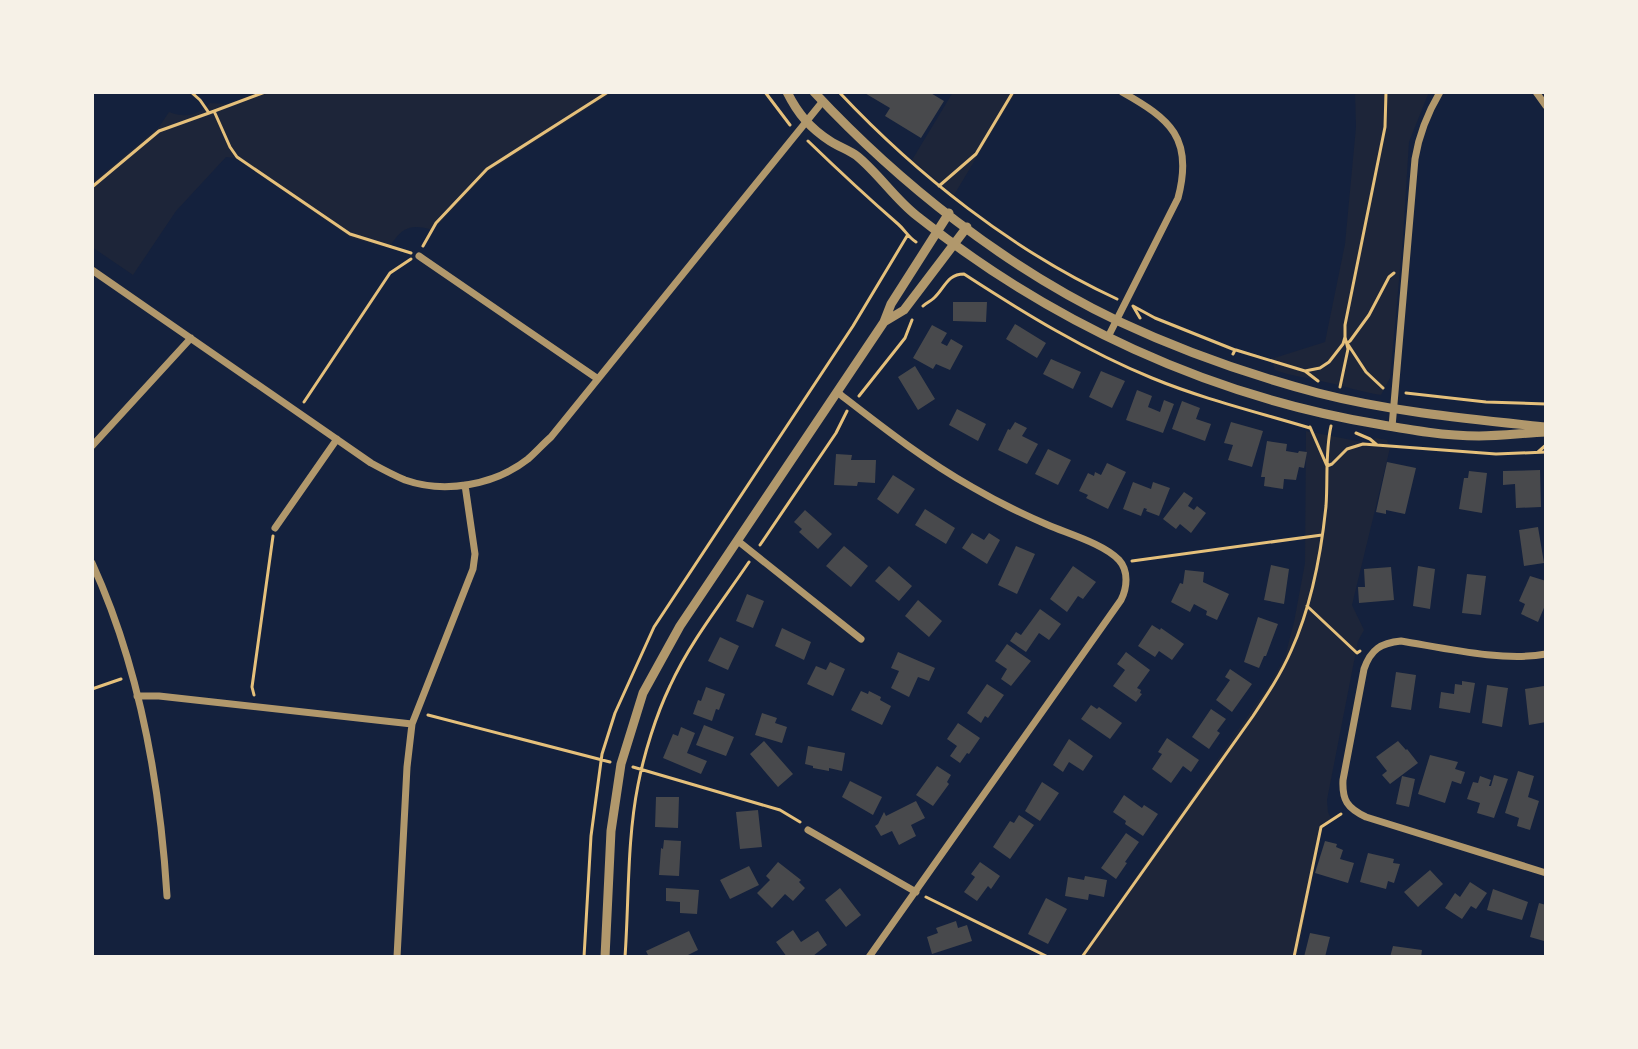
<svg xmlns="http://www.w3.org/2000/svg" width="1638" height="1049" viewBox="0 0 1638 1049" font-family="Mulish,sans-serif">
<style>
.green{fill:#1d2539}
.building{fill:#48494c}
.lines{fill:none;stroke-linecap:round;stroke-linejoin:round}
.path{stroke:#e5c07b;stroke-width:3}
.minor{stroke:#b1986c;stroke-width:7}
.tertiary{stroke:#b1986c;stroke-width:9}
</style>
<rect width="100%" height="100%" fill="#14213d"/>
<path class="green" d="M259,92H613L488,172L433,230C410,223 401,228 389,248L351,238L235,158L226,157L176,211L133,275L92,247V183L159,127L169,112C186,118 197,116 210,103L227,104Z
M953,92H1016L954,195L912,160Z
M1355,92H1429L1409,142L1403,237L1390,378L1381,395C1361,392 1344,386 1325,382C1306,377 1294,377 1275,370L1271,359L1325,342L1345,244L1356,127Z
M1306,431L1367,443L1376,438L1387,440L1390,448L1352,605L1364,630L1358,641L1327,800L1328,812L1332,821L1322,829L1297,957H1080L1268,687L1285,657L1294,622L1305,563Z"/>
<path class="building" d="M863,92H929L944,101L921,138L885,116L890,108Z
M953,302H987L986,322L953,321Z
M1015,324L1046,343L1037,358L1006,339Z
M932,325L947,333L941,343L947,346L951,339L963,346L950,370L936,364L933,369L913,358Z
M1051,359L1081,372L1073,389L1043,374Z
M915,366L935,399L918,410L898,377Z
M1101,371L1125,381L1112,408L1089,397Z
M1137,390L1152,396L1148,407L1160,412L1164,400L1174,404L1163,433L1126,420Z
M1182,401L1200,408L1196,419L1211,424L1205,441L1172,429Z
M957,409L986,424L978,441L949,425Z
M1015,422L1027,428L1022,436L1038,444L1027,464L998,450L1008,429L1010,430Z
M1231,422L1263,431L1252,467L1228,460L1233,445L1224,443Z
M1267,441L1287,444L1286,451L1298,453L1299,451L1307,452L1304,468L1299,467L1296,480L1284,479L1283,489L1264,486L1265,477H1261Z
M1048,449L1071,460L1058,485L1035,474Z
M836,454L852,455L851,460H876L875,483L858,482L857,486L834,485Z
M1387,462L1416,468L1405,514L1386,510V514L1376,512Z
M1107,463L1126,472L1108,509L1086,498L1088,495L1079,491L1088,473L1094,476L1095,472L1101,475Z
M1540,470L1541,507L1516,508L1515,484L1503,485V471Z
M1469,471L1487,473L1482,513L1459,509L1464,478H1468Z
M893,475L915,489L898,514L877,499Z
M1133,482L1151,489L1153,482L1170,488L1159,516L1146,511L1147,509L1144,508L1141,516L1123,509Z
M1184,492L1193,498L1188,506L1194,510L1197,506L1206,513L1191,533L1180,524L1176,529L1163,519Z
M925,509L955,528L946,544L915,525Z
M805,510L832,534L818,549L799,532L802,529L794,522Z
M1538,527L1544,563L1524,566L1519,530Z
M972,533L984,540L989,533L1000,540L987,564L962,548Z
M844,546L868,566L851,587L826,566Z
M1016,546L1035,554L1017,594L998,585Z
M1271,565L1289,569L1284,604L1264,600Z
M889,566L912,586L899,601L875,581Z
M1073,566L1096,582L1083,599L1078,596L1067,612L1050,599Z
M1418,566L1435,569L1430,609L1413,606Z
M1391,567L1394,600L1359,603L1358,587H1365L1364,569Z
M1185,570L1204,572L1203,582L1229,594L1217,620L1206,615L1207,611L1194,604L1190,612L1171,602L1180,583L1183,584Z
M1467,574L1486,576L1481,615L1462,613Z
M1530,576L1546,581V603L1538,622L1521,614L1525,604L1519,601Z
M747,594L764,601L753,628L736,621Z
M918,600L942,621L929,637L905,616Z
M1040,609L1061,624L1049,640L1039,633L1026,652L1010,641L1016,632L1021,635Z
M1258,617L1278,624L1266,656H1264L1259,668L1244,662Z
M1152,625L1160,630L1161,628L1184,644L1172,660L1159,651L1155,657L1138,646Z
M782,628L811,642L804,660L775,646Z
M720,637L739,646L728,670L708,661Z
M1007,644L1031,661L1011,686L1001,679L1007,669L995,661Z
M898,652L935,668L929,681L918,677L909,697L891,688L899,671L891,668Z
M1126,652L1150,670L1137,688L1141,690L1140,693L1142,694L1136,702L1113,686L1125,670L1117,664Z
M830,662L845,669L833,696L807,684L816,666L826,670Z
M1230,669L1252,684L1232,712L1216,700L1230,680L1225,677Z
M1396,672L1416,675L1411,710L1391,707Z
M1462,681L1475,683L1470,713L1439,708L1441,692L1454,694L1455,684L1462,685Z
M987,684L1004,695L988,718L985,716L981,723L967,713Z
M1487,685L1508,688L1502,727L1482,723Z
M1544,686L1546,722L1529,725L1525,689Z
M706,687L725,694L719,710L716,709L712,721L693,714L698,700L701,701Z
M861,691L868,694L869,691L881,697L880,700L891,706L882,725L851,710Z
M1091,705L1097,709L1099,707L1122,723L1110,739L1081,719Z
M1211,709L1226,719L1217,731L1220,733L1209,749L1192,737Z
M762,713L777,718L775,723L787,727L782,743L755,735Z
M958,723L980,738L969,754L967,753L960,763L950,756L957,746L947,739Z
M704,725L734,737L726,756L696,745Z
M681,727L695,733L687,753L707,761L701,774L663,758L673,734L678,736Z
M1167,738L1199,760L1191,772L1183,766L1171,783L1152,769L1162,754L1158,752Z
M1069,739L1093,756L1083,771L1069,762L1063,772L1053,765Z
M764,741L793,774L778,787L750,754Z
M1398,741L1406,750L1407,749L1418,763L1390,784L1382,775L1387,771L1376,757Z
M808,746L845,753L842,771L829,768V771L813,768V766L805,764Z
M1430,755L1458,762L1455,769L1465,772L1461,784L1452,781L1445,803L1418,794Z
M937,766L951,775L947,782L949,784L933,806L916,795Z
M1518,771L1534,776L1528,797L1539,801L1530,830L1517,826L1519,818L1505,813Z
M1494,775L1508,779L1494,818L1477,813L1480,803L1467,799L1473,782L1478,783L1480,776L1491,780L1489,786H1491Z
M1402,776L1415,779L1409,807L1396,804Z
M850,781L882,797L873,815L842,797Z
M1042,782L1059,793L1040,821L1025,811Z
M1124,795L1142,808L1144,805L1158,814L1143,836L1125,824L1126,821L1113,812Z
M656,797H679L678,828L655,827Z
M916,801L925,818L911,825L916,836L899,845L892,831L881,836L875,826L878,824L884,812L886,816Z
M758,810L762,847L740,849L736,812Z
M1019,815L1034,825L1010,859L993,847L1010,821L1014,823Z
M1126,833L1139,842L1125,862L1127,863L1116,879L1101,868Z
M664,840L681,841L679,876L659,875L661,848L663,849Z
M1325,841L1337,844L1336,847L1343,850L1340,859L1354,863L1348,883L1315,873Z
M1368,853L1394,859L1393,863L1400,864L1394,883L1388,881L1386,889L1360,882Z
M778,862L801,880L799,882L805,888L793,901L785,894L772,908L757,893L770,880L766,876Z
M980,862L1000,876L991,889L988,886L977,901L964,892L975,877L971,874Z
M749,866L759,885L730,899L720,880Z
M1430,870L1443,884L1418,907L1404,892Z
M1085,876L1107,880L1104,897L1089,894L1088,900L1065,896L1068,877L1084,880Z
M1470,882L1487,893L1476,909L1471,906L1462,919L1445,908L1455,893L1460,897Z
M666,888L699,890L697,914L680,913V902L666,901Z
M840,888L861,915L846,927L825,900Z
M1493,889L1528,902L1522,920L1487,910Z
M1046,898L1067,909L1048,944L1028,934Z
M1539,903L1546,905V934L1544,941L1530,937Z
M956,921L958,928L967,925L972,941L932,954L927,937L938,933L936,928Z
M793,930L801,942L818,931L827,945L813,956L814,957H787L776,942Z
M689,931L698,950L684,957H649L646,951Z
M1310,933L1330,937L1325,957H1304Z
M1393,946L1422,950L1421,957H1390Z"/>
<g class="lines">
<path class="path" d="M191,92L200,100L209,113L265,92
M765,92L790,125
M839,92C917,175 1013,251 1117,299
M214,111L230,147L237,157L350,234L411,253
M808,141C837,169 867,197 898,224C905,230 908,237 916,242
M939,186L976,154L1013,92
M92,187L159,131L209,113
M423,246L436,223L487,169L608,92
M923,306C926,303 931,301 934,298C945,288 947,274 964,274C1024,313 1086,351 1152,378C1203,399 1257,412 1310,428
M1140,318L1133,306L1155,318L1235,350L1233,354
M1236,350L1305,371L1320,368L1329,362L1343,344L1345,337
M1305,371L1318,381
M1340,387L1348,349L1345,337V325L1385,127L1386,92
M1383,388L1366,372L1347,343L1350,341L1369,315L1389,277L1394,273
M1406,393L1486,402L1546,404
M859,396L905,338L912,320
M304,402L390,273L411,259
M1310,427L1327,466L1332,464L1347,449L1363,444L1496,454L1546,452
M1356,433L1370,439L1377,445
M1538,452L1546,445
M760,545L836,433L847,411
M1132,561L1322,535
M1307,606L1357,653L1360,651
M92,689L121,679
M254,695L252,687L273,536
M428,715L610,762
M633,767L780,810L800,822
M926,897L1048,957
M584,957L591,836L602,754L615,713L654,627L853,326L907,236
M625,957C629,901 627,840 638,785C644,754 656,715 670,686C690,642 722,602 749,562
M1082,957L1253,716C1267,695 1281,674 1291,651C1311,607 1321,555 1326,506C1328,480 1325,452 1331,426
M1294,957L1321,827L1341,814"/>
<path class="minor" d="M1536,92L1546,106
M419,256L598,379
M92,270L371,463C382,469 393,475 405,480C445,494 495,485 528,459C536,452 543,444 551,437L823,101
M1108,337L1178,198C1194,138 1170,119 1122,92
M837,392C881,426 924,460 972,487C996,501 1022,514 1048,525C1069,534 1104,544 1119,560C1129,571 1127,588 1121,600L869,957
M1392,427L1415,159C1419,134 1427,114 1440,92
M92,446L191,338
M275,528L337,439
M738,541L861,639
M92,563C140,668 160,782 167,896
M1546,654C1504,662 1444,648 1401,641C1381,643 1371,649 1364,669L1343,780C1342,800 1347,808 1366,817L1546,873
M137,696H159L412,724
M808,830L916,892
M397,957L407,767L412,724L473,569L475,554L465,485"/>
<path class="tertiary" d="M787,92C798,114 810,128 830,141C839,147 849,150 857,156C879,174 895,199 917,216C1050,322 1209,396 1377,424C1411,430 1445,436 1479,436C1501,436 1524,433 1546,432
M814,92C900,184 1005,267 1118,321C1182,351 1250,375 1318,393C1392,412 1470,419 1546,427
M884,322L904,310L967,227
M605,957L611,831L621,764L643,693L680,626L884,322L891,304L949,213"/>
</g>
<rect width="1638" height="1049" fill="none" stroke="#f6f1e7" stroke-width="188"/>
</svg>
